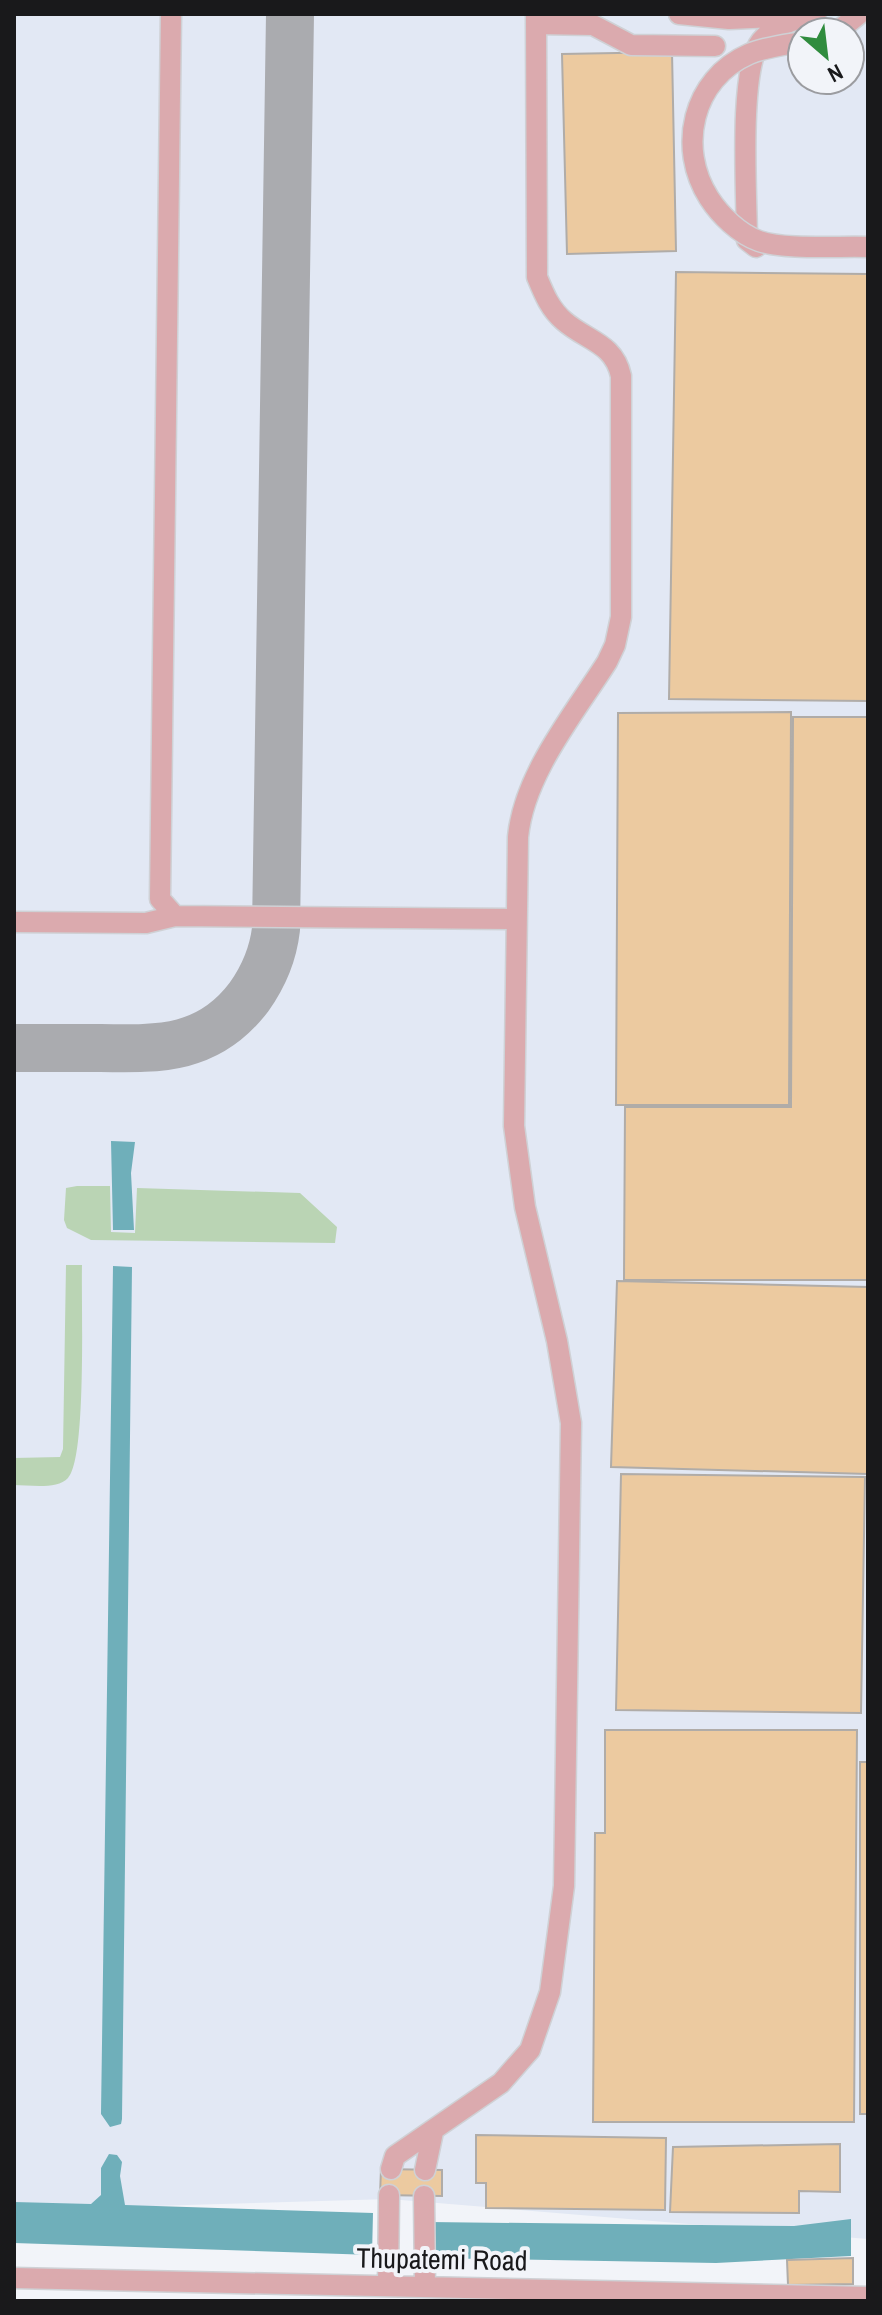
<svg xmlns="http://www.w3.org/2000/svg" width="882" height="2315" viewBox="0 0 882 2315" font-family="'Archivo Narrow',sans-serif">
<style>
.built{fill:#e2e8f4;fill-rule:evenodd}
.green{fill:#bad4b4}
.water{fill:#6fafba}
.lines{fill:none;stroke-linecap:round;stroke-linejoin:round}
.taxiway{stroke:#aaabaf;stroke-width:48}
.building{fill:#eccaa0;stroke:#b0aca8;stroke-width:2}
.minor-casing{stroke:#cfd1d5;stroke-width:23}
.minor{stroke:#dbaaae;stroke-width:20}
.minor-bridge-casing{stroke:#cfd1d5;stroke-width:23;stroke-linecap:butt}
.minor-bridge{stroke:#dbaaae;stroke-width:20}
.labels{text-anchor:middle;stroke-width:8;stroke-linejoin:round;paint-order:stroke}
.street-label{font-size:28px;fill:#19191b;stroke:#f2f4f9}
</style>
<rect width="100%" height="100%" fill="#f2f4f9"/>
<path class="built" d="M14,14H868V2239L389,2199L14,2210ZM802,32H850V80H802Z"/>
<path class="green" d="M77,1186H110L111,1232L135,1233L137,1188L300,1193L337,1227L335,1243L91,1240L67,1228L64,1220L66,1188Z
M66,1265H82C81,1300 87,1459 68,1478C57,1490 29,1485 14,1485V1458L60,1457L63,1449Z"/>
<path class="water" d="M111,1141L135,1142L131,1173L134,1230H113Z
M113,1266L132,1267L122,2119L121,2124L110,2127L101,2114Z
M109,2154L117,2155L122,2162L120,2176L125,2205L373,2213L372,2255L14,2243V2202L91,2204L101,2195V2168Z
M851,2219V2256L716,2263L430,2258L429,2222L794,2226Z"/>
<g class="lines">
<path class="taxiway" d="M14,1048C43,1048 71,1048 100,1048C161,1049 209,1050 249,997C264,976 273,955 276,929L290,14"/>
</g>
<path class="building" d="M672,52L676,251L567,254L562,54Z
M676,272L868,274V701L669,699Z
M791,712L789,1105H616L618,713Z
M793,717H868V1280H624L625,1107H791Z
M617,1281L868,1287V1474L611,1467Z
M621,1474L865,1477L861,1713L616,1710Z
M605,1730H857L854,2122H593L595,1833H605Z
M860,1762H868V2114H860Z
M476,2135L666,2138L665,2210L486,2208V2183H476Z
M840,2144V2192L799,2191V2213L670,2212L673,2147Z
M381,2169L442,2170V2196L380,2195Z
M853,2258V2284L788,2285L787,2260Z"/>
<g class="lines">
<g class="minor-casing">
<path id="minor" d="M171,14L160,899L175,916
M679,14L729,19L795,16
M536,24L593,25L631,45L715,46
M837,32L859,14
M756,247L747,240C747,200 738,69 761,41C773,26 798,18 816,14
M14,922L146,923L175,916L516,919
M391,2169L395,2156L501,2083L530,2050L550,1992L564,1886L571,1423L557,1341L525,1207L514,1126L518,837C524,774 574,714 607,662L615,645L621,617V376C614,343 587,341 564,321C550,309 544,294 537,277L536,14
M425,2170L433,2132
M424,2196L425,2287
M14,2278L868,2297
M388,2286L389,2195"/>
</g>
<use href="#minor" class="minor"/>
<g class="minor-bridge-casing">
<path id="minor-bridge" d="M802,42C784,45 765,47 749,54C692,79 677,148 709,198C720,215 739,234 759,241C785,250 838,246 868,247"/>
</g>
<use href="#minor-bridge" class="minor-bridge"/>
</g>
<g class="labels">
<g class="street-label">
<text transform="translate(442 2259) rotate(1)" y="10">Thupatemi Road</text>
</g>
</g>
<rect width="882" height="2315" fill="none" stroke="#19191b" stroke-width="32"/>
<g transform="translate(826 56) rotate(152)"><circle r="38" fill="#f2f4f9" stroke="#9b9ca0" stroke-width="2"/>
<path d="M0-6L14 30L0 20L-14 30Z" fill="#308c3e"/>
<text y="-12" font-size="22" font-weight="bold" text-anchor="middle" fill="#19191b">N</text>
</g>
</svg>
